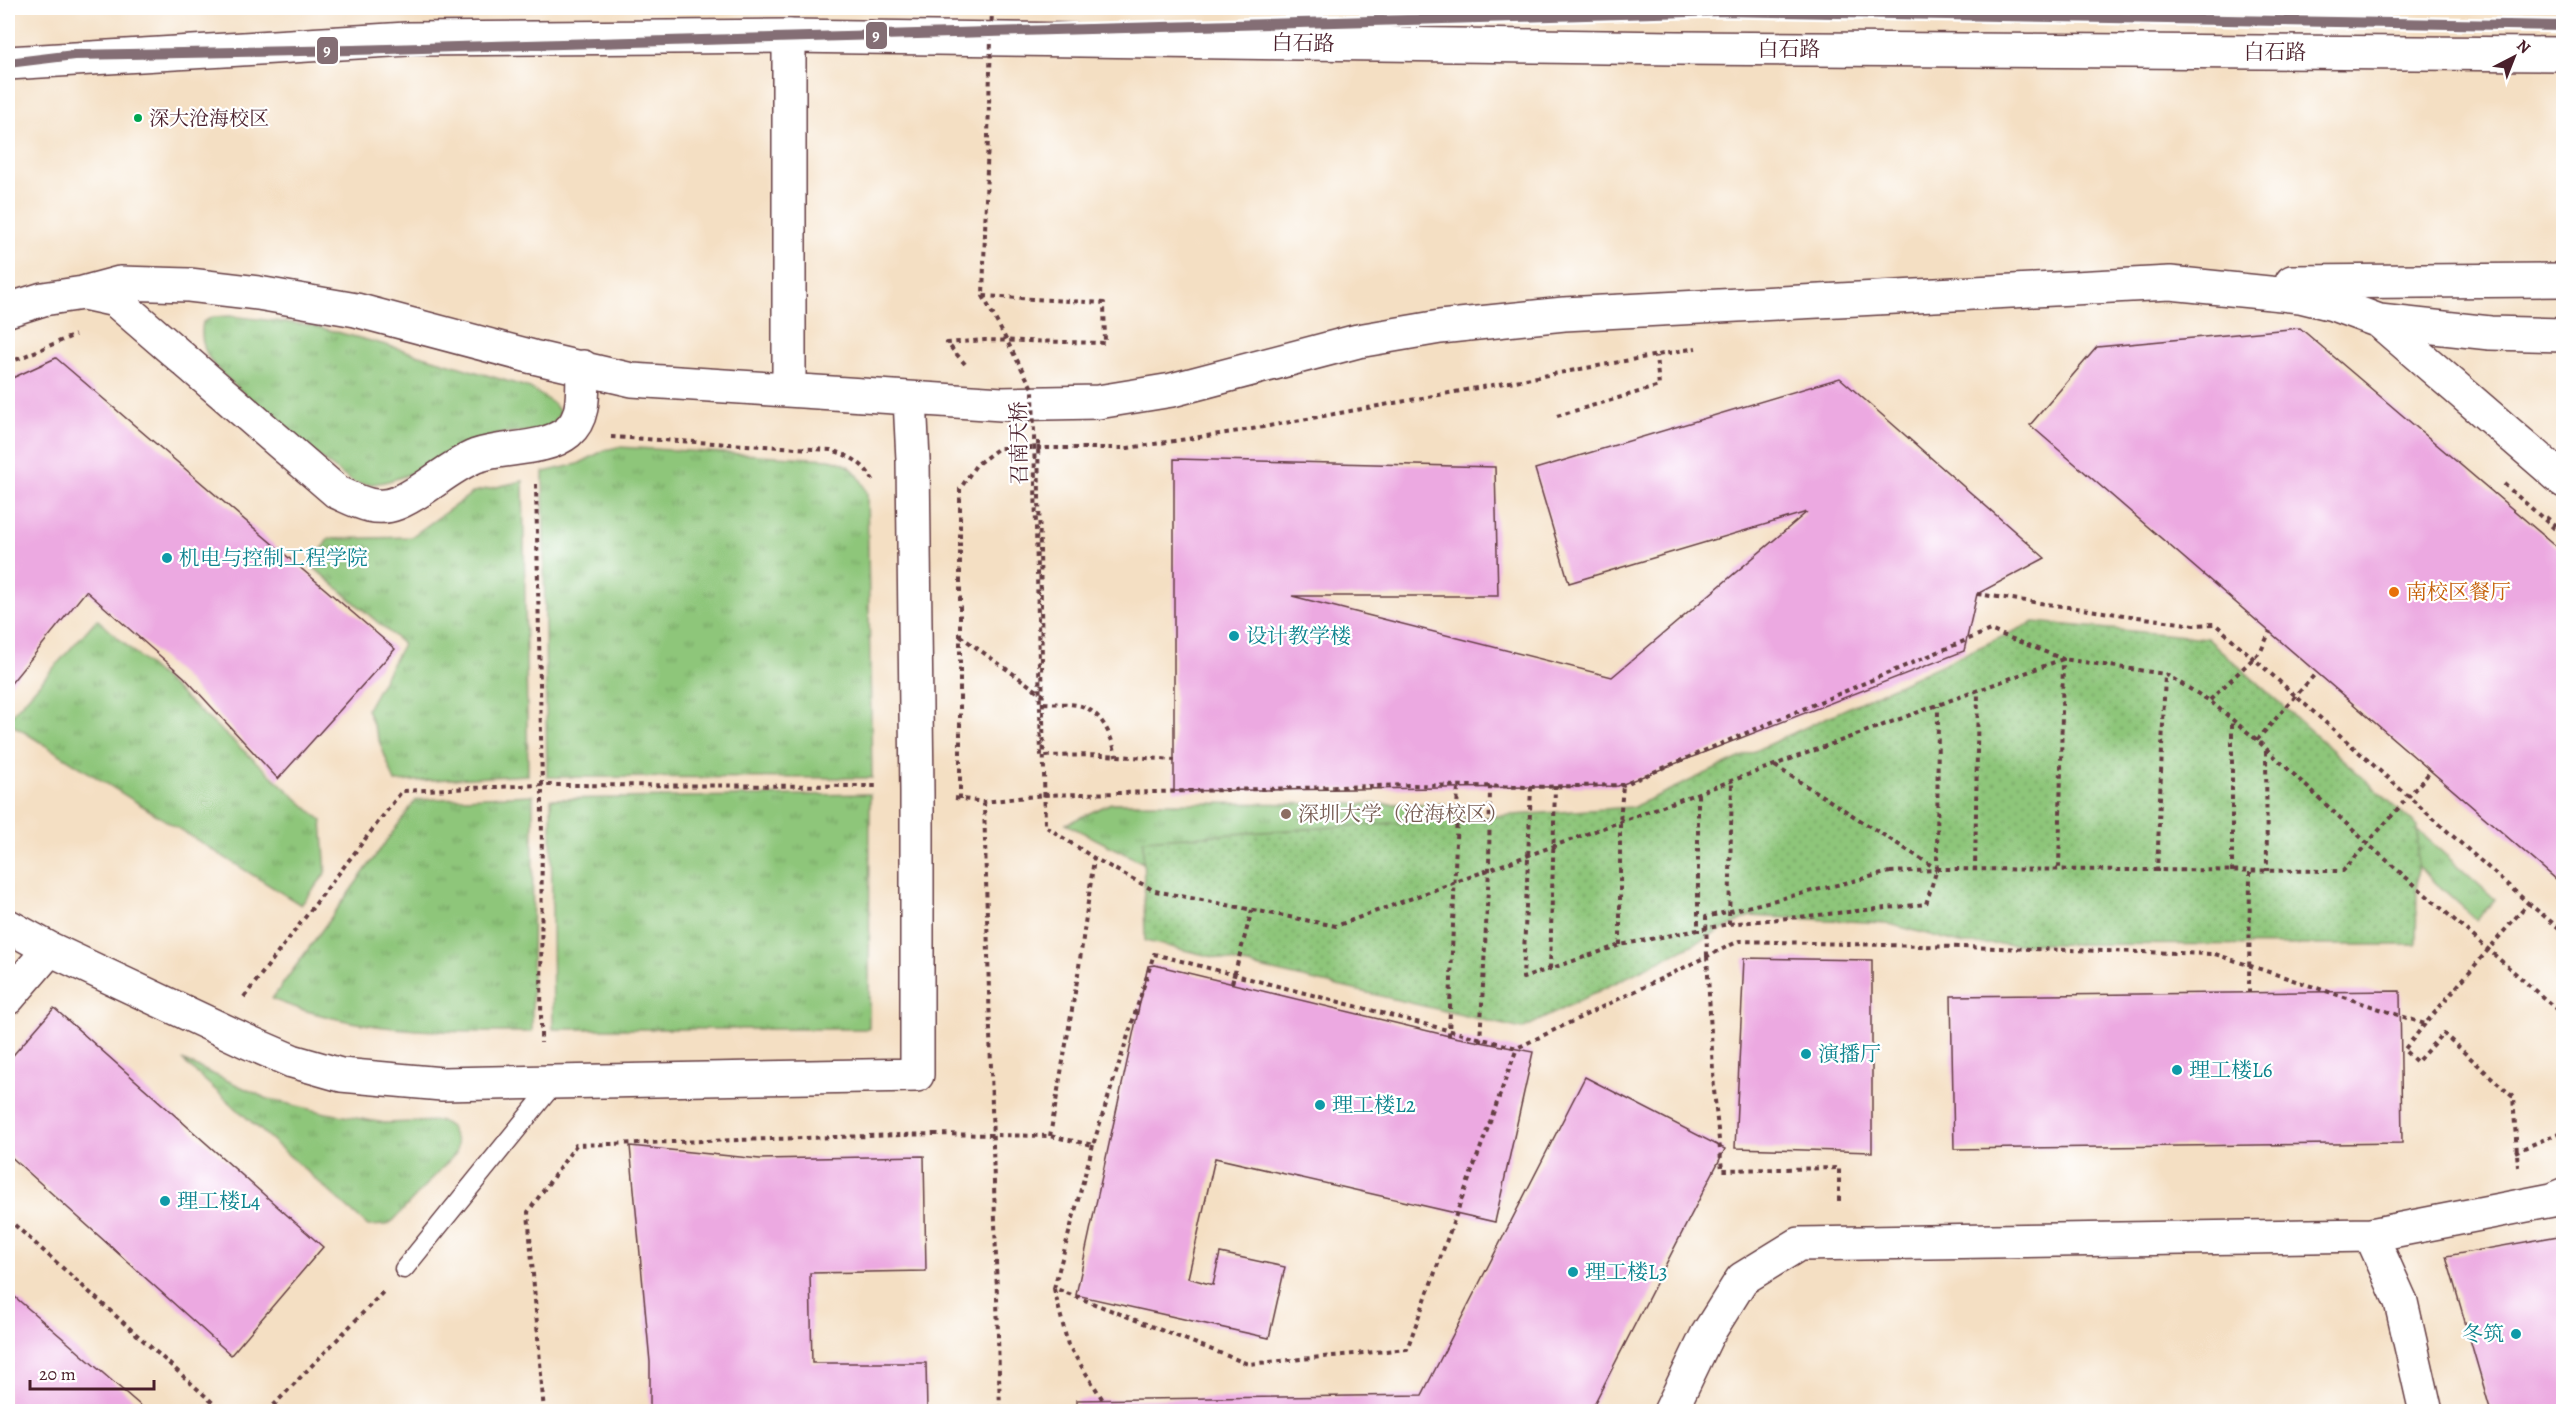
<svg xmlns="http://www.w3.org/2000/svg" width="2571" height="1419" viewBox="0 0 2571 1419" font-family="Alegreya,'Noto Serif SC',serif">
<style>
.grass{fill:url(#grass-tufts);stroke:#6c7252;stroke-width:1.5}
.park{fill:url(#park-dots);stroke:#6c7252;stroke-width:1.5}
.building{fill:#eca9e1}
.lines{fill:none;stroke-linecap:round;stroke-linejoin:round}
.service-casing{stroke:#643c42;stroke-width:21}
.minor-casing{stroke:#643c42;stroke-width:36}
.primary-casing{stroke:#643c42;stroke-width:36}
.path{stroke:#643c42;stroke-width:4;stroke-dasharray:4.5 4.5;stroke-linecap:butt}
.service{stroke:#fff;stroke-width:18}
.minor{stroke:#fff;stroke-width:33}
.primary{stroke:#fff;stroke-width:33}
.path-bridge{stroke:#643c42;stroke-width:4;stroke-dasharray:4.5 4.5;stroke-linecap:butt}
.metro-1-casing{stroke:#fff;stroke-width:15}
.metro-1{stroke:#846e74;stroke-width:10}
.bus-dot{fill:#00a651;stroke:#fff;stroke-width:2}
.culture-dot{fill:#0f9aa8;stroke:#fff;stroke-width:2}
.food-dot{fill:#e8710a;stroke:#fff;stroke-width:2}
.education-dot{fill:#8d6e63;stroke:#fff;stroke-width:2}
.labels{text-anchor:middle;stroke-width:4.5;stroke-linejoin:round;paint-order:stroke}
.bus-label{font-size:20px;fill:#4a1f2b;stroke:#fff;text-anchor:start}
.street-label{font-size:21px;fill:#4a1f2b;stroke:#fff}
.culture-label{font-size:21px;fill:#0d838f;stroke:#fff;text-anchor:start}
.food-label{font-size:21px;fill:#c56008;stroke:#fff;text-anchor:start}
.education-label{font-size:21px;fill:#785e54;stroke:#fff;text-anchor:start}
.line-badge{stroke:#fff;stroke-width:2}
.badge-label{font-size:16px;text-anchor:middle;font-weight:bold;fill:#fff}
</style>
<defs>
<pattern id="grass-tufts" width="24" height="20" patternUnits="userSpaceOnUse" patternTransform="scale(1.5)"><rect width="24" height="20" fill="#8ec67a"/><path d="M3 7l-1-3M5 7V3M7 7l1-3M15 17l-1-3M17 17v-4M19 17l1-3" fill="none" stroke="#76a064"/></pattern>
<pattern id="park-dots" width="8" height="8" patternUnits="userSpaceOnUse" patternTransform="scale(1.5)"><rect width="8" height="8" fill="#8ec67a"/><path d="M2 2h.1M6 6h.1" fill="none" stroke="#76a064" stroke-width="1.8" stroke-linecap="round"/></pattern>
</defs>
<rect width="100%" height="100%" fill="#fff"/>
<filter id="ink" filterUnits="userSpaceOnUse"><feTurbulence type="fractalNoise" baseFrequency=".0167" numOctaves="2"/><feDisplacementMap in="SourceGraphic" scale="12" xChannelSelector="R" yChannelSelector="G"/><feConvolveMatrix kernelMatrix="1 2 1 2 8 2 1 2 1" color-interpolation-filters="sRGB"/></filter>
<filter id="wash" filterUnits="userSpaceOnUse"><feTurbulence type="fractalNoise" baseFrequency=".008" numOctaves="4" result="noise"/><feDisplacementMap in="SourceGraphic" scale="24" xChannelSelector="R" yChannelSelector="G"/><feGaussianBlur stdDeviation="1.35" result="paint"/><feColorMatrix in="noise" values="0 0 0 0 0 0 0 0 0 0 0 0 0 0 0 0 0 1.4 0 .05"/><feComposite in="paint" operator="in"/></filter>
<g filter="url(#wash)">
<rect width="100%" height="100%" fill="#f4dfc3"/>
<path class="grass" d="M230,316L310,325L386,345L530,388L554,404L560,412C552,436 526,431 506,433C498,433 491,437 484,439C451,451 392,492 356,483C345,481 224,378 213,364C203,351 200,337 203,322L213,317Z
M618,447L829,459C851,463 859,473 867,493L872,778L547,777L543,472L578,464L605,450Z
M523,481L528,775L395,782L367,709L403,644L312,566L328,539L411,537L474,492Z
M97,619L322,821L326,873L301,905L8,722V719Z
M870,794L869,1029H553L551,799Z
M533,795L532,1032C439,1032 360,1034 272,999L416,800Z
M1111,803L1445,804L1443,869L1177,880L1066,824Z
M2405,819L2495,899L2477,920L2387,839Z
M182,1060L268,1099L326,1113L385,1123L441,1121L450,1127L457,1143L456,1153L393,1221L386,1225L368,1226Z"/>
<path class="park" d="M2034,622L2207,638L2418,827L2416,945L1964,944L1886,923L1750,916L1522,1029L1145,941L1143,840L1633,807Z"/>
<g id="blocks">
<path class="building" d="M2300,328L2564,553V886L2030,425L2097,347Z
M56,358L395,649L278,779L184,677L86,591L8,687V380Z
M1840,378L2045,558L1977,594L1964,651L1618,786L1174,791V459L1495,467L1498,596H1292L1612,677L1807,512L1569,583L1535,469Z
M1744,958L1872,960V1152L1735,1148Z
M1155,965L1449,1036L1533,1052L1495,1222L1215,1158L1188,1278L1213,1285L1220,1253L1285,1267L1269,1338L1076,1295L1148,966Z
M2400,991L2402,1143L1954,1149L1951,996Z
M54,1008L323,1247L231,1355L8,1154V1061Z
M1585,1077L1725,1149L1590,1412H1077V1400L1422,1395Z
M630,1146L760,1159L924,1156L926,1271L810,1273L812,1363H926L927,1412H650V1362Z
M2564,1235V1412H2491L2446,1256Z
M8,1291L148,1412H8Z"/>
</g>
</g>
<g filter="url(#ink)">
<use href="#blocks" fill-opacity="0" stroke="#643c42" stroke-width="1.5"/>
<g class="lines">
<g class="service-casing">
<path id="service" d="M404,1269L557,1080"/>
</g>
<g class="minor-casing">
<path id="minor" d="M2292,282L2564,280
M83,293L115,300L337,492C357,501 375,512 397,503C423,493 448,467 476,456C504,446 545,451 568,432C586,417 582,389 583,367
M8,310L43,299L83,293L120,283L189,285L258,293L356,310L533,357L632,380L1002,404L1098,402L1172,390L1358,341L1440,327L1564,314L2170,283L2300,296L2333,304L2379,321L2564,481
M2379,321L2490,333L2564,335
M789,389V36
M8,926L50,949L248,1042L292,1061L341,1075L442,1084L917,1075V792L913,460L910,399
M8,998L50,949
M2371,1235L2401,1302L2426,1412
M1670,1412L1707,1335L1742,1279L1799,1244L2371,1235L2552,1200L2564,1195"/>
</g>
<g class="primary-casing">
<path id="primary" d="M8,63L407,39L789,36L1676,48L2564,54"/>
</g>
<path class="path" d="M8,363L75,335
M965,364L947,343L985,340L1105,343L1104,303L983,296
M1557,416L1659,386L1656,356
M611,437L831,450C851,456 863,463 873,480
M1038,441L1045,826L1094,858L1155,891L1336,926L2063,659L2165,674L2210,701L2257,740L2368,844L2564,1016
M536,484L542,785L541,1043
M2504,484L2564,537
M2546,517L2564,532
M1977,594L2194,625L2215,624
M960,636L1043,695
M2210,700L2261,651L2270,631
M1044,703C1055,704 1067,703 1077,705C1101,709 1112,736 1116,756
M2257,740L2316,673
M2266,751L2267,871
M1775,766L1937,869
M1531,787L1523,978L1620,945L1729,924L1926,904L1937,869L2343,871L2431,771
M1698,794V932
M955,798L984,802L1044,795L1410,785L1531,787L1623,785L1990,630L2063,659L2059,871
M960,799V489L976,465L999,448H1128L1252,429L1696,348
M984,802L1000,1412
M1937,869L1938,706
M1975,871L1978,691
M1890,872L1936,870
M2157,872L2165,674
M2232,872V721
M2528,903L2564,932
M1729,924L1732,781
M1620,945V822L1623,785
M1707,956L1714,1090L1722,1170L1839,1168V1204
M1550,969L1555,787
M1232,983L1252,910
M2249,993L2250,872
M244,997L402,791L542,785L879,786
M2425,1024L2404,1050L2417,1062L2443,1033L2513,1097L2518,1167
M1449,1036L1458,785
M1480,1042L1489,869L1490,785
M1050,1136L1077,981L1094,859
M1093,1145L1054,1288L1248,1364L1407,1349L1517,1048
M2515,1152L2564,1131
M8,1219L223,1412
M1054,1289L1068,1345L1103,1400
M267,1412L384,1291
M544,1412L528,1212L576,1145L934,1134"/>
<use href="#service" class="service"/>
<use href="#minor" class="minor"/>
<use href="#primary" class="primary"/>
<path class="path-bridge" d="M992,8L983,296L1033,390L1041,756L1104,755L1175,760
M1707,956L1706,917L1890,872
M934,1134L1050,1136L1093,1145L1154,954L1517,1048L1739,941L2215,954L2425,1024L2528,903L2215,624"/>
<g class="metro-1-casing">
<path id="metro-1" d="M8,63L74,55L353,50L1724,11L2564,26"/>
</g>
<use href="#metro-1" class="metro-1"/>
</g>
</g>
<circle class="bus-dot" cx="138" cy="118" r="5"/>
<g class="culture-dot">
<circle cx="167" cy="558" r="6"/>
<circle cx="1234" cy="636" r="6"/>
<circle cx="1806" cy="1054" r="6"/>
<circle cx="2177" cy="1070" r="6"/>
<circle cx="1320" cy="1105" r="6"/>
<circle cx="165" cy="1201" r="6"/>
<circle cx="1573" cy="1272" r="6"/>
<circle cx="2516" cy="1334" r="6"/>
</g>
<circle class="food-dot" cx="2394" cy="592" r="6"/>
<circle class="education-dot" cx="1286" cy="814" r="6"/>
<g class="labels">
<g class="bus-label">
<text x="149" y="125">深大沧海校区</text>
</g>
<g class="street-label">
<text transform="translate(1303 43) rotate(1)" y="7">白石路</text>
<text x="1789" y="56">白石路</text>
<text x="2275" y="59">白石路</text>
<text transform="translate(1019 443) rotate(-91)" y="7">召南天桥</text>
</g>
<g class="culture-label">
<text x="179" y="565">机电与控制工程学院</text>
<text x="1246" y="643">设计教学楼</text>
<text x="1818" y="1061">演播厅</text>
<text x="2189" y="1077">理工楼L6</text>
<text x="1332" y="1112">理工楼L2</text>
<text x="177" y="1208">理工楼L4</text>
<text x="1585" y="1279">理工楼L3</text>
<text x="2504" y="1341" text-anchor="end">冬筑</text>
</g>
<g class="food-label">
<text x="2406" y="599">南校区餐厅</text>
</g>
<g class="education-label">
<text x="1298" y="821">深圳大学（沧海校区）</text>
</g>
</g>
<g class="line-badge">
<rect x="865" y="21" width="23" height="29" rx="6" fill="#846e74"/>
<rect x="316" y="36" width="23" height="29" rx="6" fill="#846e74"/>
</g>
<g class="badge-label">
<text x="876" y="41">9</text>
<text x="327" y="56">9</text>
</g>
<rect width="2571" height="1419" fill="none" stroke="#fff" stroke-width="30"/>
<g transform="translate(2514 57) rotate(42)" stroke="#ffffff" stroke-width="4.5" paint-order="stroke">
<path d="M0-4.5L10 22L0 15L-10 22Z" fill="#4a1f2b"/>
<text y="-9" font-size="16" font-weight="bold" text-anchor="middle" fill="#4a1f2b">N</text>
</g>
<path d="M30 1380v9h124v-9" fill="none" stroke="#4a1f2b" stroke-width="3"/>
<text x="39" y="1380" font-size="18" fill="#4a1f2b" stroke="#ffffff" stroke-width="4.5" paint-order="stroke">20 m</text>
</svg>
